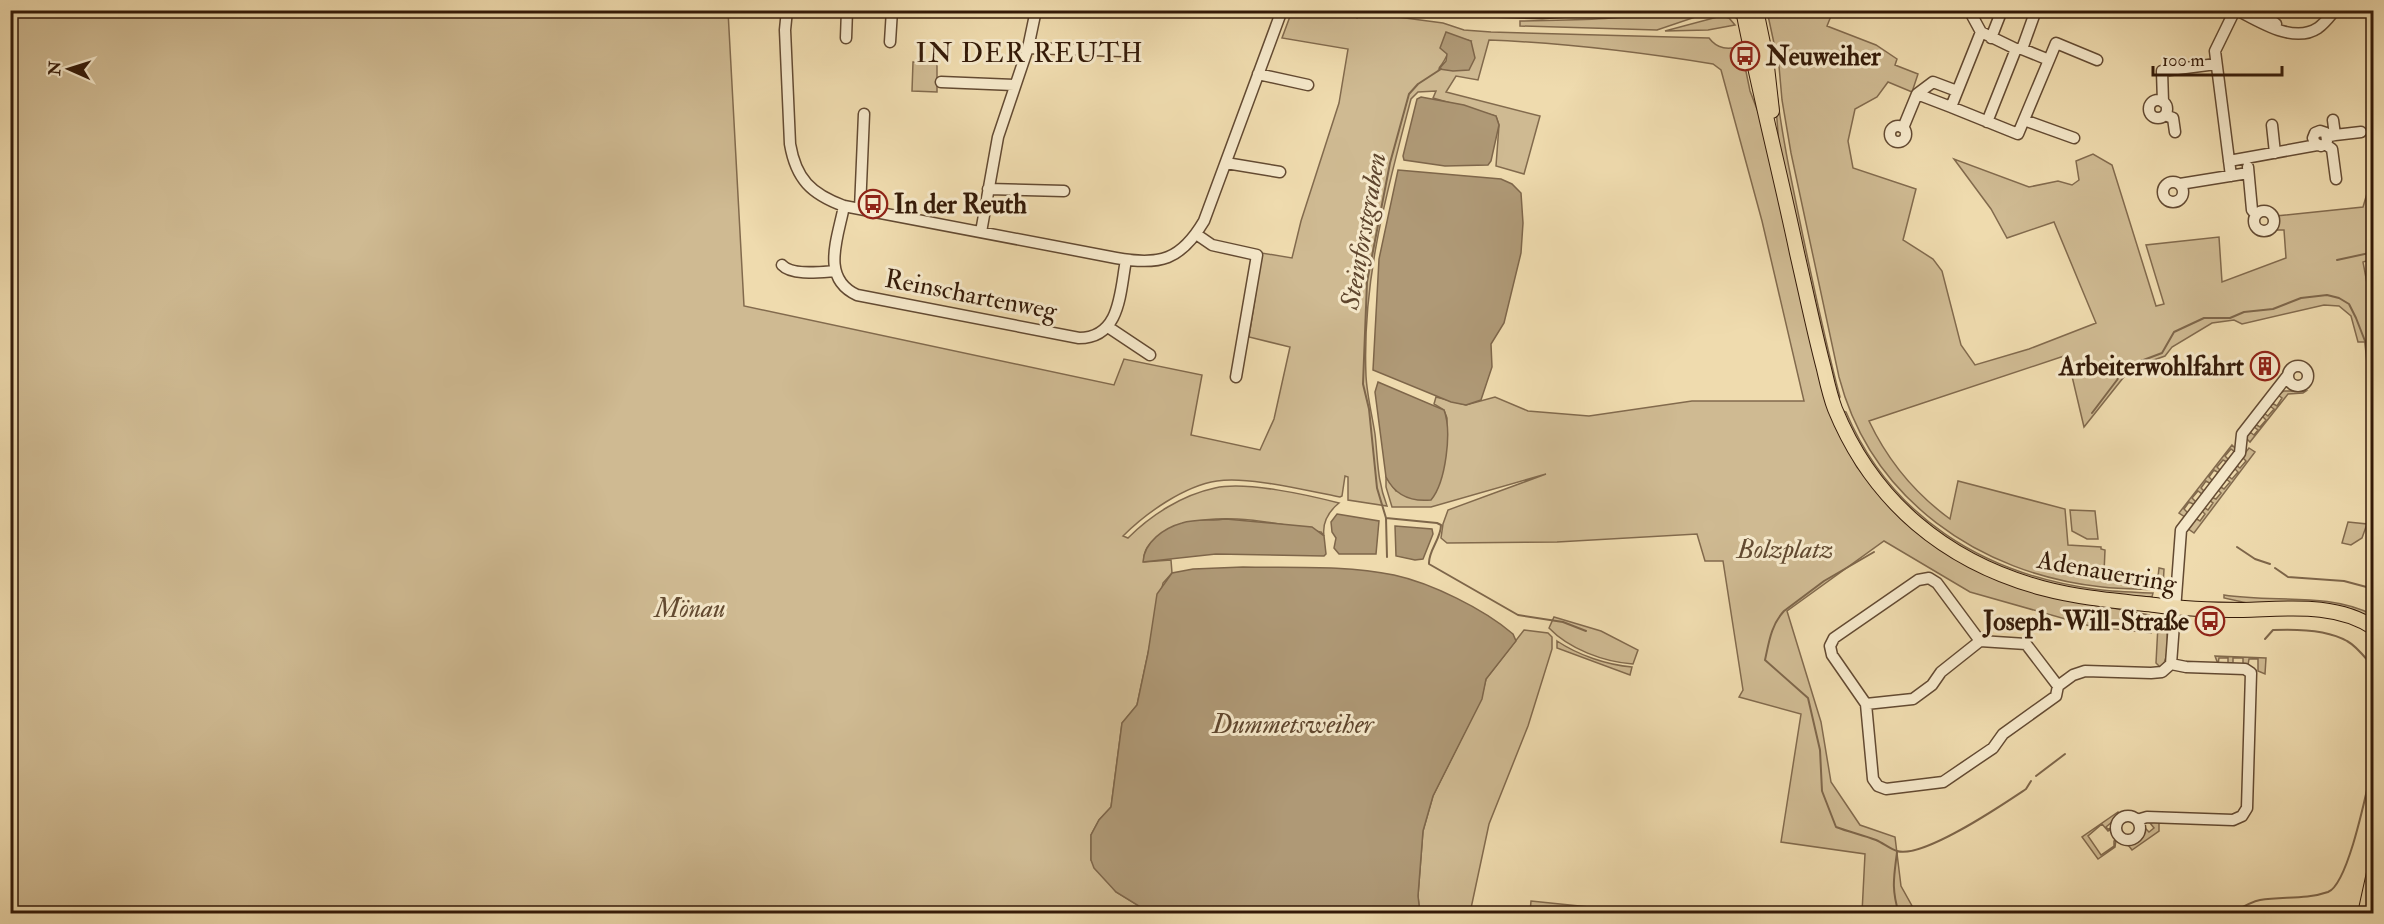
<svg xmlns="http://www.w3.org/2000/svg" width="2384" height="924" viewBox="0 0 2384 924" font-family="'IM FELL Double Pica',serif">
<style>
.green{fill:#cfba92;stroke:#826a4d;stroke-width:1.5;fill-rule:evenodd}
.water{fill:#af9976;stroke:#7e664a;stroke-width:1.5}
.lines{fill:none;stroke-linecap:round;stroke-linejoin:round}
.stream{stroke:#7e664a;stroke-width:2}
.minor-casing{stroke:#634a32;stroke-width:13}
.major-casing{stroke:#341a08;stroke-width:16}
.minor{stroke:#f5e8ca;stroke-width:10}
.major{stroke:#efdbae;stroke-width:14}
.labels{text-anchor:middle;stroke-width:6;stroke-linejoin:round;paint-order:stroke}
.poi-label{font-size:26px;font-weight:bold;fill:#341a08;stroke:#f5e8ca;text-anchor:start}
.street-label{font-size:26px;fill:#341a08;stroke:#f5e8ca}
.park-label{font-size:26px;font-style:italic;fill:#624a31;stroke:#f5e8ca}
.neighbourhood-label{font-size:27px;letter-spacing:1.5px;fill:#341a08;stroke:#f5e8ca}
.water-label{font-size:27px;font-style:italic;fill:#5f462e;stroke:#f5e8ca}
</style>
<rect width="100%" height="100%" fill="#efdbae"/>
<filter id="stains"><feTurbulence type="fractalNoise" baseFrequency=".00333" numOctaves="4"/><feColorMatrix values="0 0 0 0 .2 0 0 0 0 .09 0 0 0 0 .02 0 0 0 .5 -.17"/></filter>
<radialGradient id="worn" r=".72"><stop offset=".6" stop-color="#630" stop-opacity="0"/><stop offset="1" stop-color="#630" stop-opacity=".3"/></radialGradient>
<path class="green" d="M1676,10L1735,11L1738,19L1723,11H1713L1657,30L1520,26V21C1572,20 1624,20 1676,10Z
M10,11H728L744,306L1114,385L1124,359L1202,375L1191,435L1260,450L1274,419L1290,347L1249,337L1262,253L1292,258L1301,221L1339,103L1348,49L1282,38L1292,11H1347L1357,18L1360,12L1443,23L1464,30L1491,32L1709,38C1718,50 1728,49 1741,47L1750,91L1765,130L1838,430L1857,467L1887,504L1905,523L1944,551L2097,605L2149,615L2151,633L2090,626L1970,592L1884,541L1787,611L1821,722L1831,782L1860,825L1895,837L1901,886L1916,913H1862L1865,854L1781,842L1801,714L1739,697L1743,690L1723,561H1705L1697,534L1557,542L1447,543L1441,538L1443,524L1448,510L1546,474L1431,507H1392L1386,487V477L1396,491L1446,449L1447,418L1444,410L1434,404L1436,397L1466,405L1495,397L1528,411L1589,416L1692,401H1804L1762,221L1721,70L1713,64C1639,52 1565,43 1489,40L1478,80L1456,76L1446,92L1540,116L1524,174L1496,166L1499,125L1496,116L1433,98L1436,91L1418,92L1411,99C1387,191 1362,279 1366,376C1367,395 1372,415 1375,434C1378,460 1377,480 1387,506L1348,500V477L1345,476L1342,496L1340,497C1307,491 1249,476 1217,481C1184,486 1146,513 1123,536L1128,538C1151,515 1182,495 1215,488C1246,481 1308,495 1339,503C1328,512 1322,522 1324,536L1321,532C1274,522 1201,506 1159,536C1149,543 1143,550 1144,562L1171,560L1172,573L1163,583L1137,705L1122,723L1111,807L1099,820L1091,835V860L1116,892L1144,909L1148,913H11ZM1456,37L1471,41L1439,68C1447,59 1450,47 1456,37Z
M1767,11H1833L1827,26L1876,45L1897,59L1895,65L1918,74L1912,92L1888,82L1877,97L1855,109L1848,141L1853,168L1916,189L1903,240L1933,259L1942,271L1961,345L1975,365L2029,349L2096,323L2054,222L2007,238L1991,209L1954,159L2029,187L2058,181L2072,185L2079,180L2076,161L2093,154L2112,165L2156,306L2164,304L2146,245L2219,237L2222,282L2286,258L2284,230H2277L2276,216L2363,207L2371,180L2373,179V259L2363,262L2370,299H2373V342H2358L2351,316L2339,306L2324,305L2242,324L2234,320L2212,323L2172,347L2165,356L2131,368L2084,427L2067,355L1869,421C1888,461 1913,492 1950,519L1958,481L2065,509L2068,545L2101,547V549L2105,550L2104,573L2158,577L2159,568L2164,569L2163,588L2161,590C2142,589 2121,589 2102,587C1979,574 1871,499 1839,377L1791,153L1782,100L1779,66Z
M1721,16L1729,18L1735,25L1708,30L1665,31Z
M913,62L937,63V92L912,91Z
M1773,70H1774C1780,128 1792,184 1804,241C1815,293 1826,345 1840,397L1838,401L1779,145Z
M2284,391H2306L2303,393L2288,394L2250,442L2246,438L2250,432L2254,435L2258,430L2254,427L2255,424L2260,427L2266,420L2262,416L2264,413L2268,416L2274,409L2270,406L2272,403L2277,406L2282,398L2278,395Z
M1841,410L1846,412C1890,516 1983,574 2094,589C2113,592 2133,592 2153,593L2152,597C2058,594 1965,569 1898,498C1891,491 1882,483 1876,475C1862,455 1852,431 1841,410Z
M2232,445L2236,449L2235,452L2231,449L2225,456L2229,460L2227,462L2223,460L2217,467L2221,471L2219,473L2214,470L2209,477L2213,481L2211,484L2206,481L2201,488L2205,492L2202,494L2198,491L2192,498L2196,502L2195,505L2189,502L2184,509L2188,513L2185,517L2179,513Z
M2249,448L2255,452L2194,533L2187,528L2195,518L2200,521L2205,514L2201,510L2203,507L2208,510L2213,503L2209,500L2211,497L2216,499L2221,493L2217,489L2219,486L2224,489L2230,482L2225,478L2228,476L2232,479L2238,472L2234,468L2236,465L2240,468L2246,461L2242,457Z
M2070,510L2095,511L2098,539H2087L2072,531Z
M2348,522L2367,524L2362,538L2351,545L2342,543Z
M2224,595C2274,603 2328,592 2373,615V621L2247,603L2224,598Z
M1554,617L1601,631L1638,650L1633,664C1604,662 1569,649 1549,628Z
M2161,623L2166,625C2168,638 2169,658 2161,668L2156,663L2158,625Z
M1524,630L1548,633L1552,637V649L1528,726L1489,824L1470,913L1420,914L1418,896L1423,831L1433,796L1481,699L1486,679Z
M1557,641C1578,655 1607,665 1632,667L1630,675L1557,648Z
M2215,656L2266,658L2265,674L2258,671V659H2249L2248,665L2243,664V658H2233V664H2228V658H2219L2218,664Z
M2118,812L2120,815L2106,827L2108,829L2113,828L2108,831L2102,824L2088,836L2101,855L2114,846V841L2116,840L2115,847L2098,859L2082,837Z
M2159,821V831L2132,850L2128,845L2140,838L2145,828L2149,832L2154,828L2150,823Z
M1531,901L1608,909V913H1530Z"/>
<path class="water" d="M1446,32L1471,41L1475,58L1469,70L1453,71L1439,69L1446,61L1447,54L1440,48Z
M1421,97L1464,105L1496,116L1499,125L1491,161L1488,165L1445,166L1404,160L1403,156L1417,99Z
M1398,170L1501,179L1512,184L1521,193L1523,223L1521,253L1504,323L1491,344L1492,367L1481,400L1466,405L1451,402L1373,370L1379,259Z
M1378,382L1444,410C1452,431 1446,482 1431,500C1411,502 1395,495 1386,477L1375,392Z
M1337,514L1379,521L1376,554H1339L1334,548L1336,538L1332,532L1331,522Z
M1226,519L1312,527L1324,536L1326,554L1324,556L1216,554L1143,562C1144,542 1164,528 1182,523C1195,519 1212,521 1226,519Z
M1395,526L1432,529L1433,534L1423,559L1415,560L1396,556Z
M1243,567C1292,568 1345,565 1394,575C1431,583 1484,609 1513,634L1516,641L1486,679L1482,699L1433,796L1423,831L1418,896L1420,913H1148L1144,909L1116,892L1094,868L1091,860V835L1099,820L1111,807L1122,723L1137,705L1148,653L1157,594L1172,573L1193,569Z"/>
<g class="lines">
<path class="stream" d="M2337,260L2374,252
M2092,413L2117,380L2125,367L2162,353L2174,332L2204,318H2230L2244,312L2273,309L2301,298L2327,295L2339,298L2349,304L2356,318L2365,341L2370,391L2374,400
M1386,518L1437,523L1441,525C1441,539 1428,551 1429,564L1518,615L1563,622L1586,631
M2237,547L2255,559L2270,564
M1874,552L1824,581L1784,611C1771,625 1769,642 1765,660L1808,698L1820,750L1822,791L1836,827C1849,832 1863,835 1876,840C1883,843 1890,849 1897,851C1923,859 2002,805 2026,789L2031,781
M1387,557L1386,518L1377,488L1369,409L1363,384L1367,282L1390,163L1409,94L1418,84L1441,69
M2275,568L2288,577L2344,581L2374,589
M2265,639L2273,630C2295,629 2328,630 2347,641C2358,647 2366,659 2374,668
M2036,776L2065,754
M1897,852C1894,877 1891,888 1899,914
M2230,914C2239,909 2250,902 2260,900C2282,896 2305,900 2328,892C2349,884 2368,784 2374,759"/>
<g class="minor-casing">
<path id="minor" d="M787,10L785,30L790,144C796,179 811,194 844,206L1116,258C1160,266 1181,260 1204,221L1282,10
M1456,10L1542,13L1587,10
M2237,10C2260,22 2294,44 2318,28C2325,23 2330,16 2335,10
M2257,10L2276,24
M846,38L847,10
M1991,38L2002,10
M890,42L892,10
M1028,48L1123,51
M2022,49L2036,10
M2049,60L2056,43L2097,60
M1258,74L1308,85
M941,82L1014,85
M1957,91L1933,82L1917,94L1951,107L1981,32L1969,10
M2149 109a9 9 0 1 1 18 0a9 9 0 1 1-18 0Z
M2163,102L2162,71L2216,64
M1951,107L2018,134L2049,60L2022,49H2016L1981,32
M2165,115L2173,118L2175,132
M2024,120L2074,138
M1987,122L2016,49
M2272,125L2275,153
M1890 134a8 8 0 1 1 16 0a8 8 0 1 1-16 0Z
M1903,128L1917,94
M2335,135L2361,132
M2330,136L2335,135L2333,120
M2325,144L2327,141L2326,133L2320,131L2315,133L2313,138L2315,143L2321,146L2325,144L2332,149L2336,179
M2229,161L2317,145
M1226,163L1280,172
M2248,167L2252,210L2256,215
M2231,176L2215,51L2235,10
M2163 192a10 10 0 1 1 20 0a10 10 0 1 1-20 0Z
M2180,184L2248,173
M988,189L1064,191
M844,206C838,238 820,278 857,295L1079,338C1121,338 1120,291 1126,260
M860,209L864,114
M2254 221a10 10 0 1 1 20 0a10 10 0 1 1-20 0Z
M981,232L998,137L1028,48L1036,10
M1196,234L1212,245L1257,255L1236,377
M782,265C792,276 821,272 835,271
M1108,327L1150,355
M2288 376a10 10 0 1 1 20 0a10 10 0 1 1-20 0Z
M2058,686L2026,644L1980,641L1937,583L1929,578L1918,580L1834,638L1830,646L1832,655L1866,704L1873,779L1878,786L1886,789L1943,782L1993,748L2003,734L2056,696L2058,686L2073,675L2085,671L2151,673L2162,672L2171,664L2181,530L2240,453L2242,434L2288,375
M1866,704L1913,699L1932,685L1941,672L1980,641
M2116 828a12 12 0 1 1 24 0a12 12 0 1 1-24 0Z
M2137,820L2147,817L2233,820L2242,816L2247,808L2251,673L2245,669L2186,667L2171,664"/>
</g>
<g class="major-casing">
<path id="major" d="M1743,10C1759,92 1780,172 1797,253C1806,292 1814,331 1824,369C1827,382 1830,396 1835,409C1873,502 1946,562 2042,588C2079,598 2117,601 2155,605C2184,609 2213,610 2243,610C2286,609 2336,602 2374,628
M1756,10L1766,58L1772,111
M2365,914L2374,873"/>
</g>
<use href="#minor" class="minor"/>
<use href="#major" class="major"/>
</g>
<defs>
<g id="bus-ring" transform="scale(1.5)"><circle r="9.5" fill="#f5e8ca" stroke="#8f2418" stroke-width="1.5"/><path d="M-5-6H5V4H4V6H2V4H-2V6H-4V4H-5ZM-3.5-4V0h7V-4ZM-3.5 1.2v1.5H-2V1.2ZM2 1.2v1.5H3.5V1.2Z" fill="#8f2418"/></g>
<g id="building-ring" transform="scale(1.5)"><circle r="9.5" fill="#f5e8ca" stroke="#8f2418" stroke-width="1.5"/><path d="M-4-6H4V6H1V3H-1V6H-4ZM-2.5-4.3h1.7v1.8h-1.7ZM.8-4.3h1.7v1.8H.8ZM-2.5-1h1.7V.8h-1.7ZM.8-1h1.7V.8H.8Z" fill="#8f2418"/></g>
</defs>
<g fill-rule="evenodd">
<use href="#bus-ring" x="1745" y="56"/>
<use href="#bus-ring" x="873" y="204"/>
<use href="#building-ring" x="2265" y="366"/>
<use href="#bus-ring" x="2210" y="621"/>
</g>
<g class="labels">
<g class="poi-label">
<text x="1766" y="65">Neuweiher</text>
<text x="894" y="213">In der Reuth</text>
<text x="2244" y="375" text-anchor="end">Arbeiterwohlfahrt</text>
<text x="2189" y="630" text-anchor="end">Joseph-Will-Straße</text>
</g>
<g class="street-label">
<text transform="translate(971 294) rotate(11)" y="9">Reinschartenweg</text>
<text transform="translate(2107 571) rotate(10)" y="9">Adenauerring</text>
</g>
<g class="park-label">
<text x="1785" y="558">Bolzplatz</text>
<text x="690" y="617">Mönau</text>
</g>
<g class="neighbourhood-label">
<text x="1030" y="62">IN DER REUTH</text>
</g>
<g class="water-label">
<text transform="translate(1363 231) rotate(-80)" y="9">Steinforstgraben</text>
<text x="1293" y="733">Dummetsweiher</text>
</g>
</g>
<rect width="2384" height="924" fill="none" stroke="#efdbae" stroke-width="36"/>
<rect x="12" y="12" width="2360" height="900" fill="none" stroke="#341a08" stroke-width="3"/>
<rect x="18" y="18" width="2348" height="888" fill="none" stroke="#341a08" stroke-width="1.5"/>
<g transform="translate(69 69) rotate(273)" stroke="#f5e8ca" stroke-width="4.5" paint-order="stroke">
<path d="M0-4.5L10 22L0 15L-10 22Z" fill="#341a08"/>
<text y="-9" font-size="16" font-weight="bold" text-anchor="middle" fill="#341a08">N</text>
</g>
<path d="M2153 66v9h129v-9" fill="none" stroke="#341a08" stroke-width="3"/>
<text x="2162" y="66" font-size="18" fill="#341a08" stroke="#f5e8ca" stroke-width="4.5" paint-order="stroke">100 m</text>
<rect width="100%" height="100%" filter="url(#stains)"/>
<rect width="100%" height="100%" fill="url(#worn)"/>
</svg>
